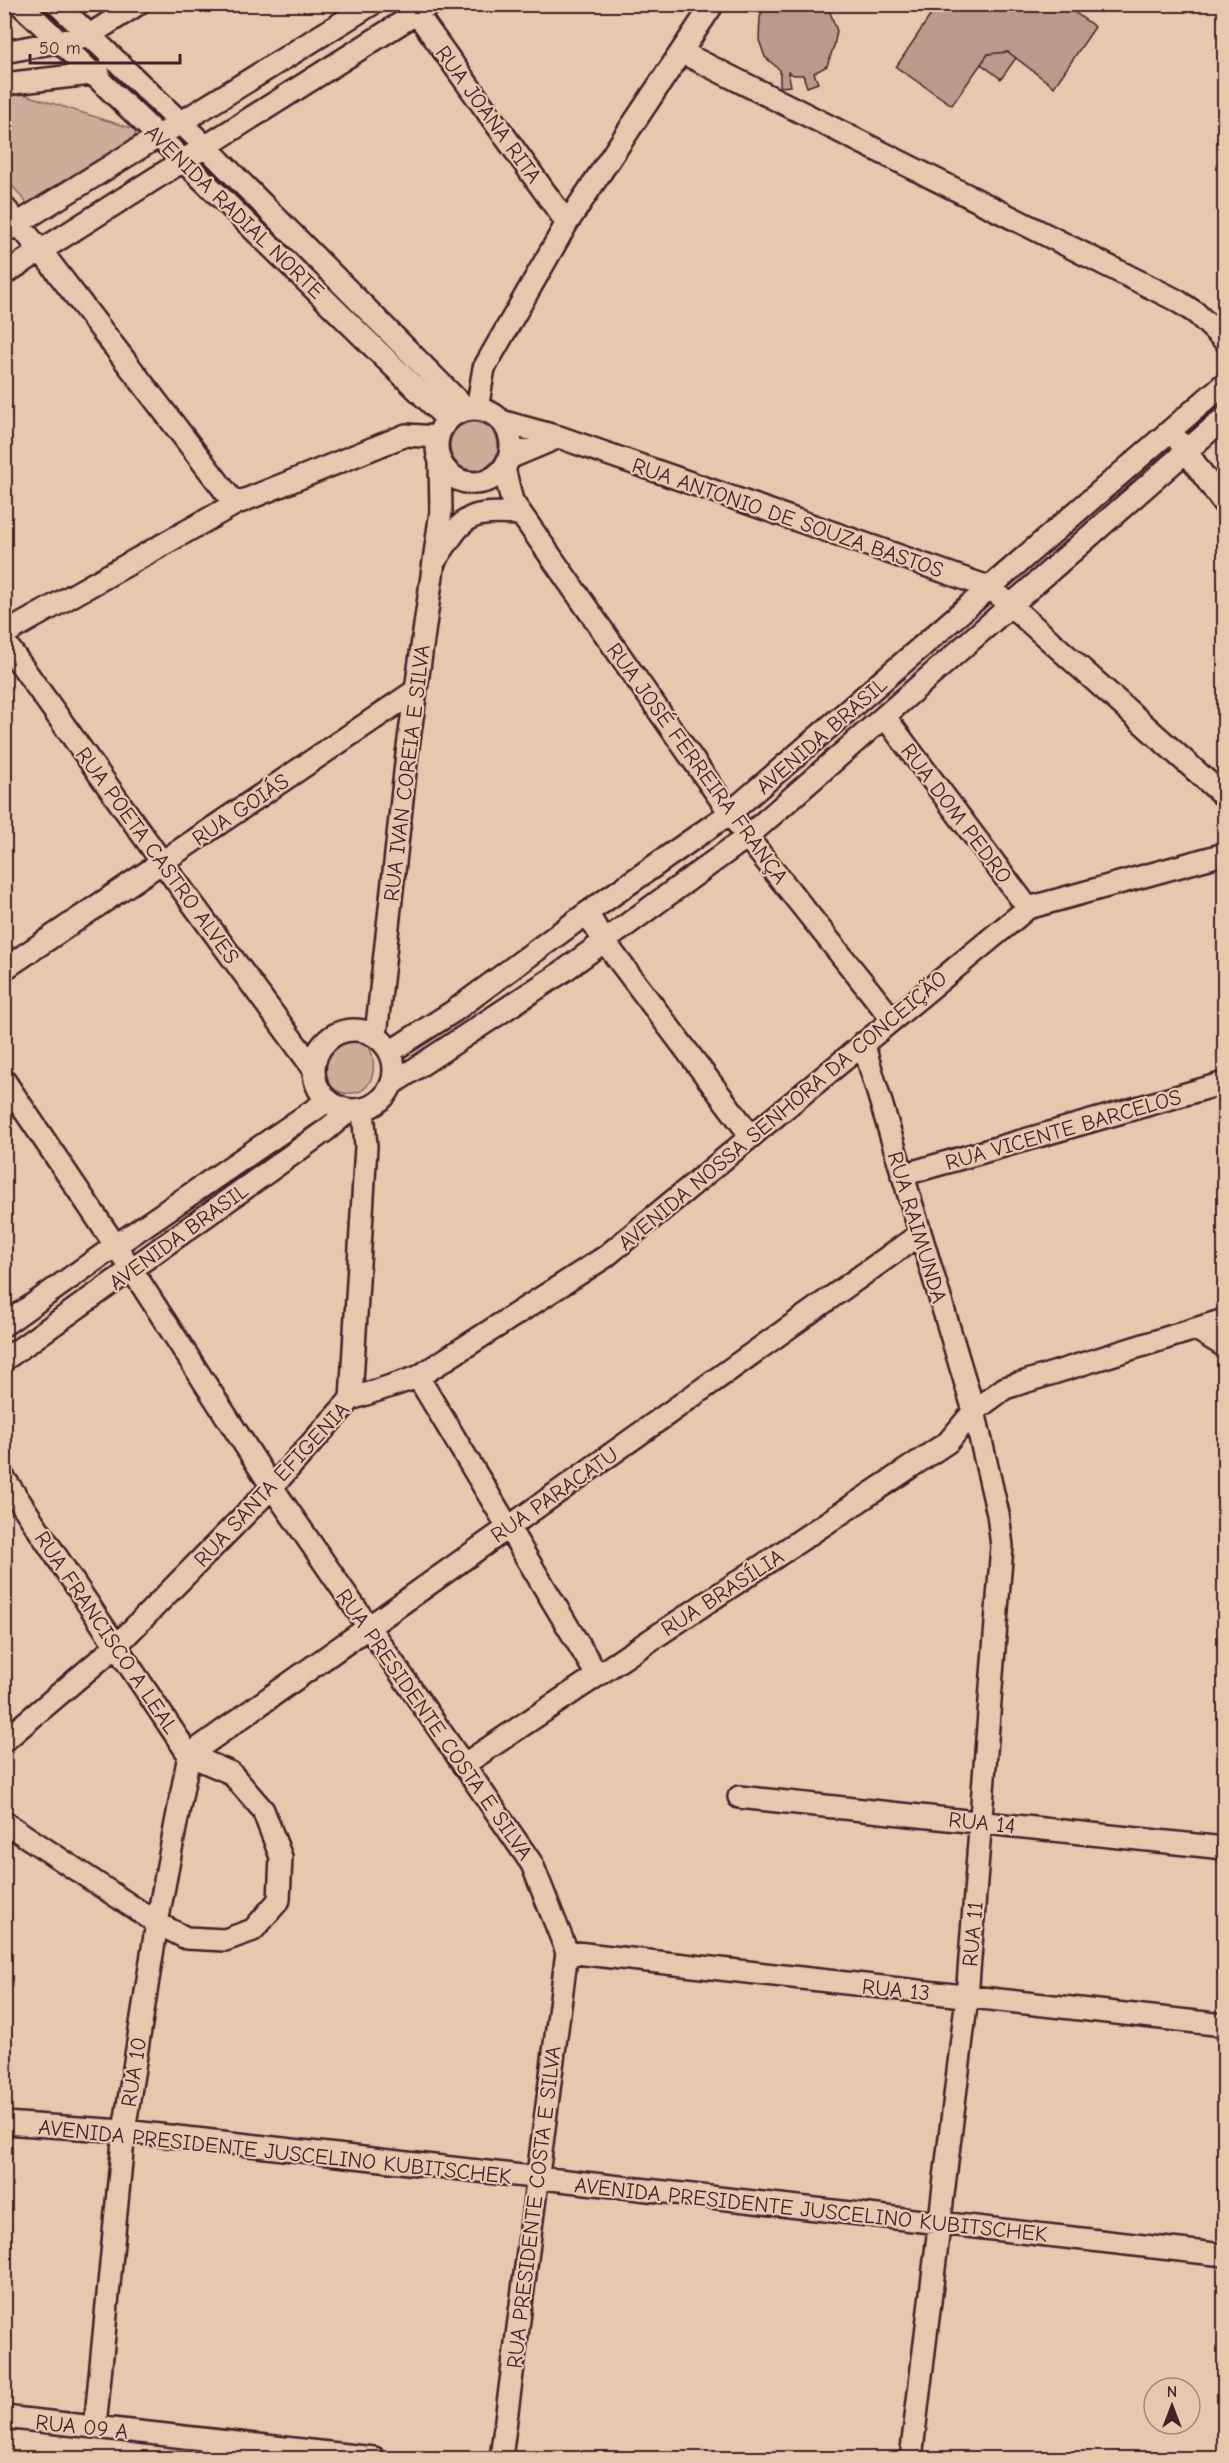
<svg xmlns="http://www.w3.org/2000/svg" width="1229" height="2463" viewBox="0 0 1229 2463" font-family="'Comic Neue',sans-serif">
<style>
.green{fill:#cdad98;stroke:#8c6662;stroke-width:1.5}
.building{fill:#bb9a89;stroke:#4a1f2b;stroke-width:1.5}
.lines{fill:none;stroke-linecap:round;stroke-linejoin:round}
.minor-casing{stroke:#4a1f2b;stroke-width:26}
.minor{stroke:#e6c9ad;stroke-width:21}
.labels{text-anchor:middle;stroke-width:4.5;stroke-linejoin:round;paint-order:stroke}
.street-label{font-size:22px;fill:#4a1f2b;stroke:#e6c9ad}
</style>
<rect width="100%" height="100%" fill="#e6c9ad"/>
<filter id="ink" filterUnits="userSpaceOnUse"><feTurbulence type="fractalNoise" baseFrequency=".0167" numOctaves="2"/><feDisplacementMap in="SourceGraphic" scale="12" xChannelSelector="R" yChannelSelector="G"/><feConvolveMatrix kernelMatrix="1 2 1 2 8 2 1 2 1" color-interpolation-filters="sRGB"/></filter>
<g filter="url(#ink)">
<path class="green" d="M23,94L134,129L136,139L28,205L5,177L12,163L5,154L4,96Z
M450 446a24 24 0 1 1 48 0a24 24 0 1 1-48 0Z
M353,1034C377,1034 386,1098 345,1093C337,1092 331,1088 326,1082C309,1056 334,1047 353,1034Z"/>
<path class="building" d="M771,4H827L837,31L834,46L827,66L814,73L818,83L807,87L803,75H794L788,72L791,86L780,87V70L765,57L759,40L760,17L764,9Z
M938,4H1063L1095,27L1054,87L1008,52L988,54L952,105L896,67Z
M1008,52L1016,58L1001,79L981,64L988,54Z"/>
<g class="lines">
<g class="minor-casing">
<path id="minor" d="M20,4L158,136L448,420
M57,4L206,147L467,410
M410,4L567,223
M4,52L88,36L138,4
M681,52L1176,300L1196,313L1224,340
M4,84L99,73
M4,207L41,251L235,504
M4,232L372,4
M4,274L431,4
M477,409L484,368L567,223L713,4
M437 446a37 37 0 1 1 74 0a37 37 0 1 1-74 0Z
M501,421L559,437L991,588L1224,796
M1179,441L1224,504
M509,458L559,437
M504,468L512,501L747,837L892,1019
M434,562C466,516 462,511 520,514
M4,634L235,504L406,435L438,437
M4,641L162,862L313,1068
M885,717L1028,908
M587,913L604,941L751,1136
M4,969L415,691
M314 1070a40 40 0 1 1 80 0a40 40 0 1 1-80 0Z
M376,1035L407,754L441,511L440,462
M863,1043L974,1411L998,1514L1002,1546L967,1997L911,2458
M390,1052L454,1011L587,913L730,813L1224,384
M4,1080L132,1270L272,1487L532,1864L567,1952L501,2458
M392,1084L565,970L747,837L1224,418
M902,1175L1224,1083
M4,1325L115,1246L327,1101
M1196,1329L1224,1346
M4,1360L325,1131L350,1110
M418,1377L597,1675
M351,1399L418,1377L605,1257L1028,908L1224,854
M4,1478L189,1755
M4,1741L116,1646L272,1487L351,1399L366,1146L363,1110
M189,1755L920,1234
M463,1765L948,1442L974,1411L1005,1388L1224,1320
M739,1797L1224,1848
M4,1822L157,1923L186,1938L225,1940L253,1930L279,1900L281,1857L263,1810L231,1773L189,1755
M567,1952L1224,2025
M4,2123L124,2131L1224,2255
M4,2417L374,2458
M95,2427L124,2131L157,1923L189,1755"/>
</g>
<use href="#minor" class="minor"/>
</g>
</g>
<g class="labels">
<g class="street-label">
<text transform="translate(489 114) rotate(54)" y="8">RUA JOANA RITA</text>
<text transform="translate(235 211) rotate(44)" y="8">AVENIDA RADIAL NORTE</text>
<text transform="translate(788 517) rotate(19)" y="8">RUA ANTONIO DE SOUZA BASTOS</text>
<text transform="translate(821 735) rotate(-41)" y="8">AVENIDA BRASIL</text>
<text transform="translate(698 763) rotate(54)" y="8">RUA JOSÉ FERREIRA FRANÇA</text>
<text transform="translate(406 773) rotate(-83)" y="8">RUA IVAN COREIA E SILVA</text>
<text transform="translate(240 809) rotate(-34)" y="8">RUA GOIÁS</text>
<text transform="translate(957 813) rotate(53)" y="8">RUA DOM PEDRO</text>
<text transform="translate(158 855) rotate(54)" y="8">RUA POETA CASTRO ALVES</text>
<text transform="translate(782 1110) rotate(-40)" y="8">AVENIDA NOSSA SENHORA DA CONCEIÇÃO</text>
<text transform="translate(1063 1129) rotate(-16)" y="8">RUA VICENTE BARCELOS</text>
<text transform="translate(918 1227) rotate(73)" y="8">RUA RAIMUNDA</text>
<text transform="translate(178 1236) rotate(-36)" y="8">AVENIDA BRASIL</text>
<text transform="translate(271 1484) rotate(-47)" y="8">RUA SANTA EFIGENIA</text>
<text transform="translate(554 1494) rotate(-35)" y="8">RUA PARACATU</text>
<text transform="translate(722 1592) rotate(-33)" y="8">RUA BRASÍLIA</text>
<text transform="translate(107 1632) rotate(56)" y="8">RUA FRANCISCO A LEAL</text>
<text transform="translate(435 1724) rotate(55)" y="8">RUA PRESIDENTE COSTA E SILVA</text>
<text transform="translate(982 1822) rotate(6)" y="8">RUA 14</text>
<text transform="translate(972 1934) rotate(-85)" y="8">RUA 11</text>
<text transform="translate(896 1989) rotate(6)" y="8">RUA 13</text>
<text transform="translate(133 2072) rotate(-81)" y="8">RUA 10</text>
<text transform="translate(275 2151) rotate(6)" y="8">AVENIDA PRESIDENTE JUSCELINO KUBITSCHEK</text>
<text transform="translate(533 2207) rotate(-83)" y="8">RUA PRESIDENTE COSTA E SILVA</text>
<text transform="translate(811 2209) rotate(6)" y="8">AVENIDA PRESIDENTE JUSCELINO KUBITSCHEK</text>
<text transform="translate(82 2426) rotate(6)" y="8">RUA 09 A</text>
</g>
</g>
<rect width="1229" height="2463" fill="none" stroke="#e6c9ad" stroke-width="24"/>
<rect x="12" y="12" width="1205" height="2439" fill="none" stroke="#4a1f2b" stroke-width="2" filter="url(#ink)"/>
<g transform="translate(1172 2406)"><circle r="28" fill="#e6c9ad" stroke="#a88579" stroke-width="1.5"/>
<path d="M0-4.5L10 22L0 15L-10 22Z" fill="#4a1f2b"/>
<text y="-9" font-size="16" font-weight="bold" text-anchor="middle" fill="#4a1f2b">N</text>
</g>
<path d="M30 54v9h150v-9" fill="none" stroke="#4a1f2b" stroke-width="3"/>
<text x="39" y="54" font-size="18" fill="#4a1f2b" stroke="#e6c9ad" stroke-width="4.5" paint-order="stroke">50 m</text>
</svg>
